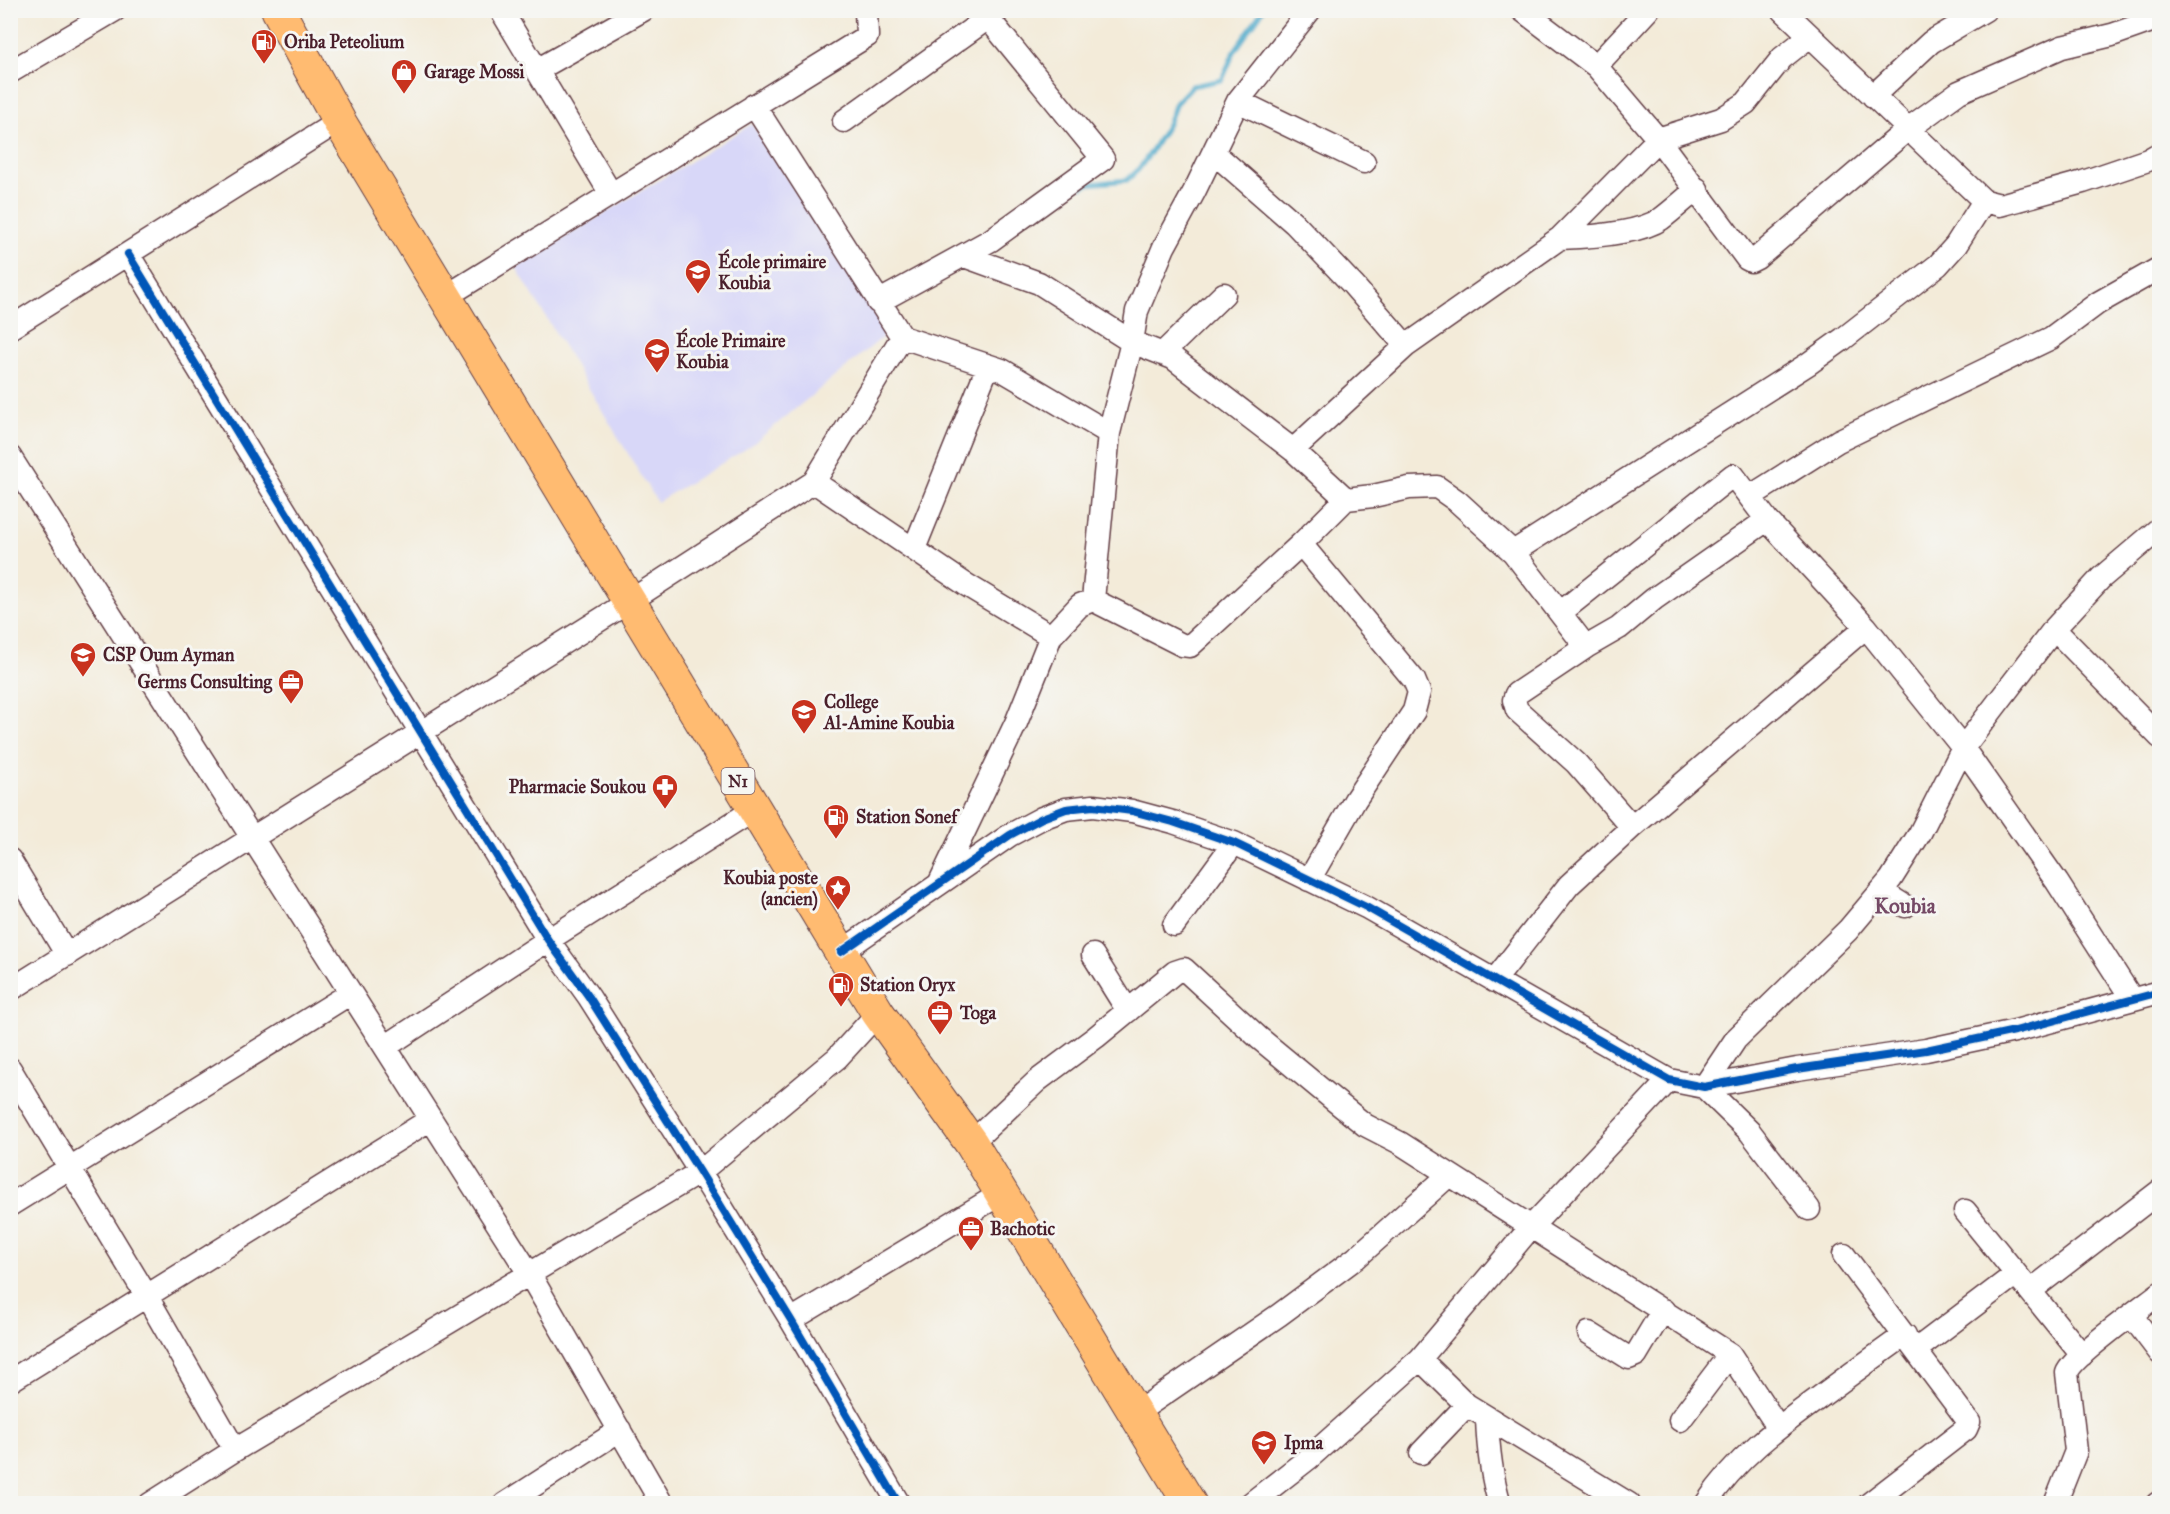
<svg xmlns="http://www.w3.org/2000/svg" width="2170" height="1514" viewBox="0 0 2170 1514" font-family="'IM FELL Great Primer',serif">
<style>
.built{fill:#d8d7f8}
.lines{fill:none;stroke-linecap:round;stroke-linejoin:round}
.stream{stroke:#4ba8c9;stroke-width:5}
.street-casing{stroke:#633e45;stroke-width:25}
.primary-casing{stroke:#633e45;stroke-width:35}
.street{stroke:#fff;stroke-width:22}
.primary{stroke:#ffbb71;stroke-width:33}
.cycleway-casing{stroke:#f6f6f2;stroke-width:11}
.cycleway{stroke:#0057b8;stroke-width:8}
.labels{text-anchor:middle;stroke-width:6;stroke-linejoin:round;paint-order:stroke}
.shield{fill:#f6f6f2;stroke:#7e6067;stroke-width:1.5}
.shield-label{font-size:16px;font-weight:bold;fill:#4a1f2b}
.poi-label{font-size:18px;font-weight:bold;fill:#4a1f2b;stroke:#f6f6f2;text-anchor:start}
.quarter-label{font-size:21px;font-weight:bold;fill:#754a66;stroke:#f6f6f2}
</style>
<rect width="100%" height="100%" fill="#f6f6f2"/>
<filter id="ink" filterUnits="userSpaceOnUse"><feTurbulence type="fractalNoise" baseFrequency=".0167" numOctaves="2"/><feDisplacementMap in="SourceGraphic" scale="12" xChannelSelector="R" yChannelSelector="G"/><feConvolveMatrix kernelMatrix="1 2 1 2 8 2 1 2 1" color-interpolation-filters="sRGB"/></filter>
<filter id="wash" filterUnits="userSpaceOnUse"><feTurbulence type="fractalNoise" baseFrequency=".008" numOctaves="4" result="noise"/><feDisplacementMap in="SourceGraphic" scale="24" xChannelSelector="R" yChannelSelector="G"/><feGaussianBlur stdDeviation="1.35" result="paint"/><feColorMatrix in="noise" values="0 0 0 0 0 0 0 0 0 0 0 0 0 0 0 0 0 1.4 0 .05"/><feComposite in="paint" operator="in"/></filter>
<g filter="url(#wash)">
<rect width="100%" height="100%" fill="#f3ebd9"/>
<path class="built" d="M752,124L882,323L883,337L749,447L657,502L516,267Z"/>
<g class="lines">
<path class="stream" d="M1082,187L1088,184L1127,180L1138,170L1151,152L1168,124L1176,103L1192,86L1222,80L1234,52L1263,10"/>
</g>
</g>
<g filter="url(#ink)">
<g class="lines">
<g class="street-casing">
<path id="street" d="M501,10L611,194
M1522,10L1596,66L1658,139L1747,259L1751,261L1757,258L1908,129L1959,92L2062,47L2112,35L2160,18
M1783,10L1984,201L2000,205L2083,182L2148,160L2160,153
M1596,66L1648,10
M537,70L643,10
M10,72L115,10
M1873,96L1931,42L1985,10
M1238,101L1364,162
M754,105L902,337L1002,370L1109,433
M844,121L999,10
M1214,153L1294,223L1353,285L1406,346
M1560,238C1587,237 1638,234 1661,219C1673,210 1685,199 1697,189
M128,254L548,940L589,997L700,1172L791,1320L899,1504
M964,256L1039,283L1132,342L1173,358L1293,450L1346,499
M445,297L867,36L866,10
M878,302L991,240L1103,159L988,18
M10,328L339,121
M1162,354L1224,294
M1293,450L1406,346L1560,238L1658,139L1721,119L1746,103L1782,58L1810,36
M10,457L530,1275L662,1504
M814,482L965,584L1051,636
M1751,496L1838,441L2051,338L2098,303L2160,268
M1301,544L1414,680L1419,692L1414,711L1355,800L1309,880
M914,549L988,366
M1513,552L1808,364L1843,339L1938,265L1956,245L1984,201
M1093,600L1182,645L1190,646L1301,544L1346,499L1373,496L1409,488L1437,487L1457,501L1513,552L1586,647
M1560,613L1733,475L1767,520L1866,627L1963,748L2057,882L2132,999
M2054,629L2160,737
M1632,827L1576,763L1517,710L1514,700L1516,694L1586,647L1619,628L1654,599L1767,520
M10,860L67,955
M940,882L1016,723L1051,636L1080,605L1093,600L1109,433L1132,342L1137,311L1164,247L1194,192L1238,101L1310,10
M1881,891L1905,906
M1174,925L1234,843
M841,952L1010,835L1042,818L1066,809L1093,806L1132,811L1173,822L1234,843L1366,907L1669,1080L1704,1087L1797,1069L1926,1050L2015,1031L2160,992
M1093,955L1128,1011
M1494,981L1569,885L1632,827L1866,627
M10,990L630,601L814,482L902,337
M385,1047L548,940L755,809
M10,1069L146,1295L235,1450
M971,1143L1037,1081L1096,1037L1175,972L1184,969L1259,1038L1334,1100L1365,1125L1400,1143L1730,1354L1778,1427
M10,1205L351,993
M1809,1209L1750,1132L1704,1087L1736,1039L1848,930L1891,879L1920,833L1963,748L2054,629L2101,578L2160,528
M1965,1211L2082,1355
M1844,1255L1969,1422L1966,1429L1869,1504
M2030,1291L2160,1191
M2131,1315L2160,1353
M791,1320L1002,1193
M1589,1333L1629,1358L1636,1355L1663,1310
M1917,1349L2016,1274
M1420,1359L1467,1405L1629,1504
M10,1381L431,1119
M1136,1413L1279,1315L1356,1258L1448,1176
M1487,1418C1488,1447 1491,1476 1500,1504
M1680,1420L1730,1354
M1421,1453L1467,1405
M150,1504L235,1450L700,1172L837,1058L878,1013
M505,1504L620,1430
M1250,1504L1309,1458L1420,1359L1531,1227L1669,1080
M1706,1504C1735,1459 1777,1428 1820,1397C1848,1376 1877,1355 1905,1335
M2055,1504L2076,1451L2067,1373C2072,1357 2142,1307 2160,1293
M2157,1504L2160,1502"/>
</g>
<g class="primary-casing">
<path id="primary" d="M278,10L339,121L841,952L878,1013L971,1143L1190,1504"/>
</g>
<use href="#street" class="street"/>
<use href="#primary" class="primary"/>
<g class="cycleway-casing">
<path id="cycleway" d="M128,254L548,940L589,997L700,1172L791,1320L899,1504
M841,952L1010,835L1042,818L1066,809L1093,806L1132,811L1173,822L1234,843L1366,907L1669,1080L1704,1087L1797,1069L1926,1050L2015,1031L2160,992"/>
</g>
<use href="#cycleway" class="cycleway"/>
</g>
</g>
<defs>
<g id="fuel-pin" transform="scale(1.35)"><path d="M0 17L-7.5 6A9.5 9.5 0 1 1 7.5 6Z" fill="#c8321e" stroke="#f6f6f2"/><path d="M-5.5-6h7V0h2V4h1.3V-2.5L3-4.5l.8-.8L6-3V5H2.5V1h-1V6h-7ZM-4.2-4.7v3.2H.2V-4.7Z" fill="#fff"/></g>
<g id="shop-pin" transform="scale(1.35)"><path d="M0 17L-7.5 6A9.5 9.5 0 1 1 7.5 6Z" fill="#c8321e" stroke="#f6f6f2"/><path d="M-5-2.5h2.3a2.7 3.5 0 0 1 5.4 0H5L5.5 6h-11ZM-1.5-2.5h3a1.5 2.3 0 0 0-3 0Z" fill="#fff"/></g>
<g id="school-pin" transform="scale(1.35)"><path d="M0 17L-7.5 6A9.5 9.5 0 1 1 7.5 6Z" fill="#c8321e" stroke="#f6f6f2"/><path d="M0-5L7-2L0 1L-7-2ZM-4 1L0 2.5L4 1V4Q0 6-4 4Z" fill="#fff"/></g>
<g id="office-pin" transform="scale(1.35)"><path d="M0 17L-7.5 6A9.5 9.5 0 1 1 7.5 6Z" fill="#c8321e" stroke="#f6f6f2"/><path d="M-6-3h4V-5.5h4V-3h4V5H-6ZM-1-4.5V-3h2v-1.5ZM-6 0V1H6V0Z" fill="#fff"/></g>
<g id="university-pin" transform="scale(1.35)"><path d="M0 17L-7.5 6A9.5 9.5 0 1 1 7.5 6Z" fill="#c8321e" stroke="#f6f6f2"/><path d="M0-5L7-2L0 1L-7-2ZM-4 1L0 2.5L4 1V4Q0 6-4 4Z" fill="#fff"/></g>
<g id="pharmacy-pin" transform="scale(1.35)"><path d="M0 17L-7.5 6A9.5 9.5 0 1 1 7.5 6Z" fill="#c8321e" stroke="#f6f6f2"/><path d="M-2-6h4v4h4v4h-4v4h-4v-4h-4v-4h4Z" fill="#fff"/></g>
<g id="sight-pin" transform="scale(1.35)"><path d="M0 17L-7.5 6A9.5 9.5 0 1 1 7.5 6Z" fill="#c8321e" stroke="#f6f6f2"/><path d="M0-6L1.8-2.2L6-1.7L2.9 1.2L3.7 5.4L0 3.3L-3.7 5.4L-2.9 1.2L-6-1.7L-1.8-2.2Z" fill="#fff"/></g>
</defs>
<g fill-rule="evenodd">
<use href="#fuel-pin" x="264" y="42"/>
<use href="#shop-pin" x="404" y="72"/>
<use href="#school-pin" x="698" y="272"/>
<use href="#school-pin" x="657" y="351"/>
<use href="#school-pin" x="83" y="655"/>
<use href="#office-pin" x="291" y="682"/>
<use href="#university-pin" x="804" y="712"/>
<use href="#pharmacy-pin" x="665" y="787"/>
<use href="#fuel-pin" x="836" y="817"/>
<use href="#sight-pin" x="838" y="888"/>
<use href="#fuel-pin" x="841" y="985"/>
<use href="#office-pin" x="940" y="1013"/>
<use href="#office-pin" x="971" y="1229"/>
<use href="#university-pin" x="1264" y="1443"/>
</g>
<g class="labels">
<rect class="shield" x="721.5" y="768" width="33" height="26" rx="4.5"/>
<g class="shield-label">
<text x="738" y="787">N1</text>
</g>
<g class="poi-label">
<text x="284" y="48">Oriba Peteolium</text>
<text x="424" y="78">Garage Mossi</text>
<text x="718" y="268">École primaire<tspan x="718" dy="21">Koubia</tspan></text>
<text x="676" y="347">École Primaire<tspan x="676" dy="21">Koubia</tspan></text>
<text x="103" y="661">CSP Oum Ayman</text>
<text x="272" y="688" text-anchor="end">Germs Consulting</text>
<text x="824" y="708">College<tspan x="824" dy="21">Al-Amine Koubia</tspan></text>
<text x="646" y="793" text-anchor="end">Pharmacie Soukou</text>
<text x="856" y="823">Station Sonef</text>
<text x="818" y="884" text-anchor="end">Koubia poste<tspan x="818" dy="21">(ancien)</tspan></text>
<text x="860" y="991">Station Oryx</text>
<text x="960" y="1019">Toga</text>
<text x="990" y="1235">Bachotic</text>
<text x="1284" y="1449">Ipma</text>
</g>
<g class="quarter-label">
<text x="1905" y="913">Koubia</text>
</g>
</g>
<rect width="2170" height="1514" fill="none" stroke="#f6f6f2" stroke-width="36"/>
</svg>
